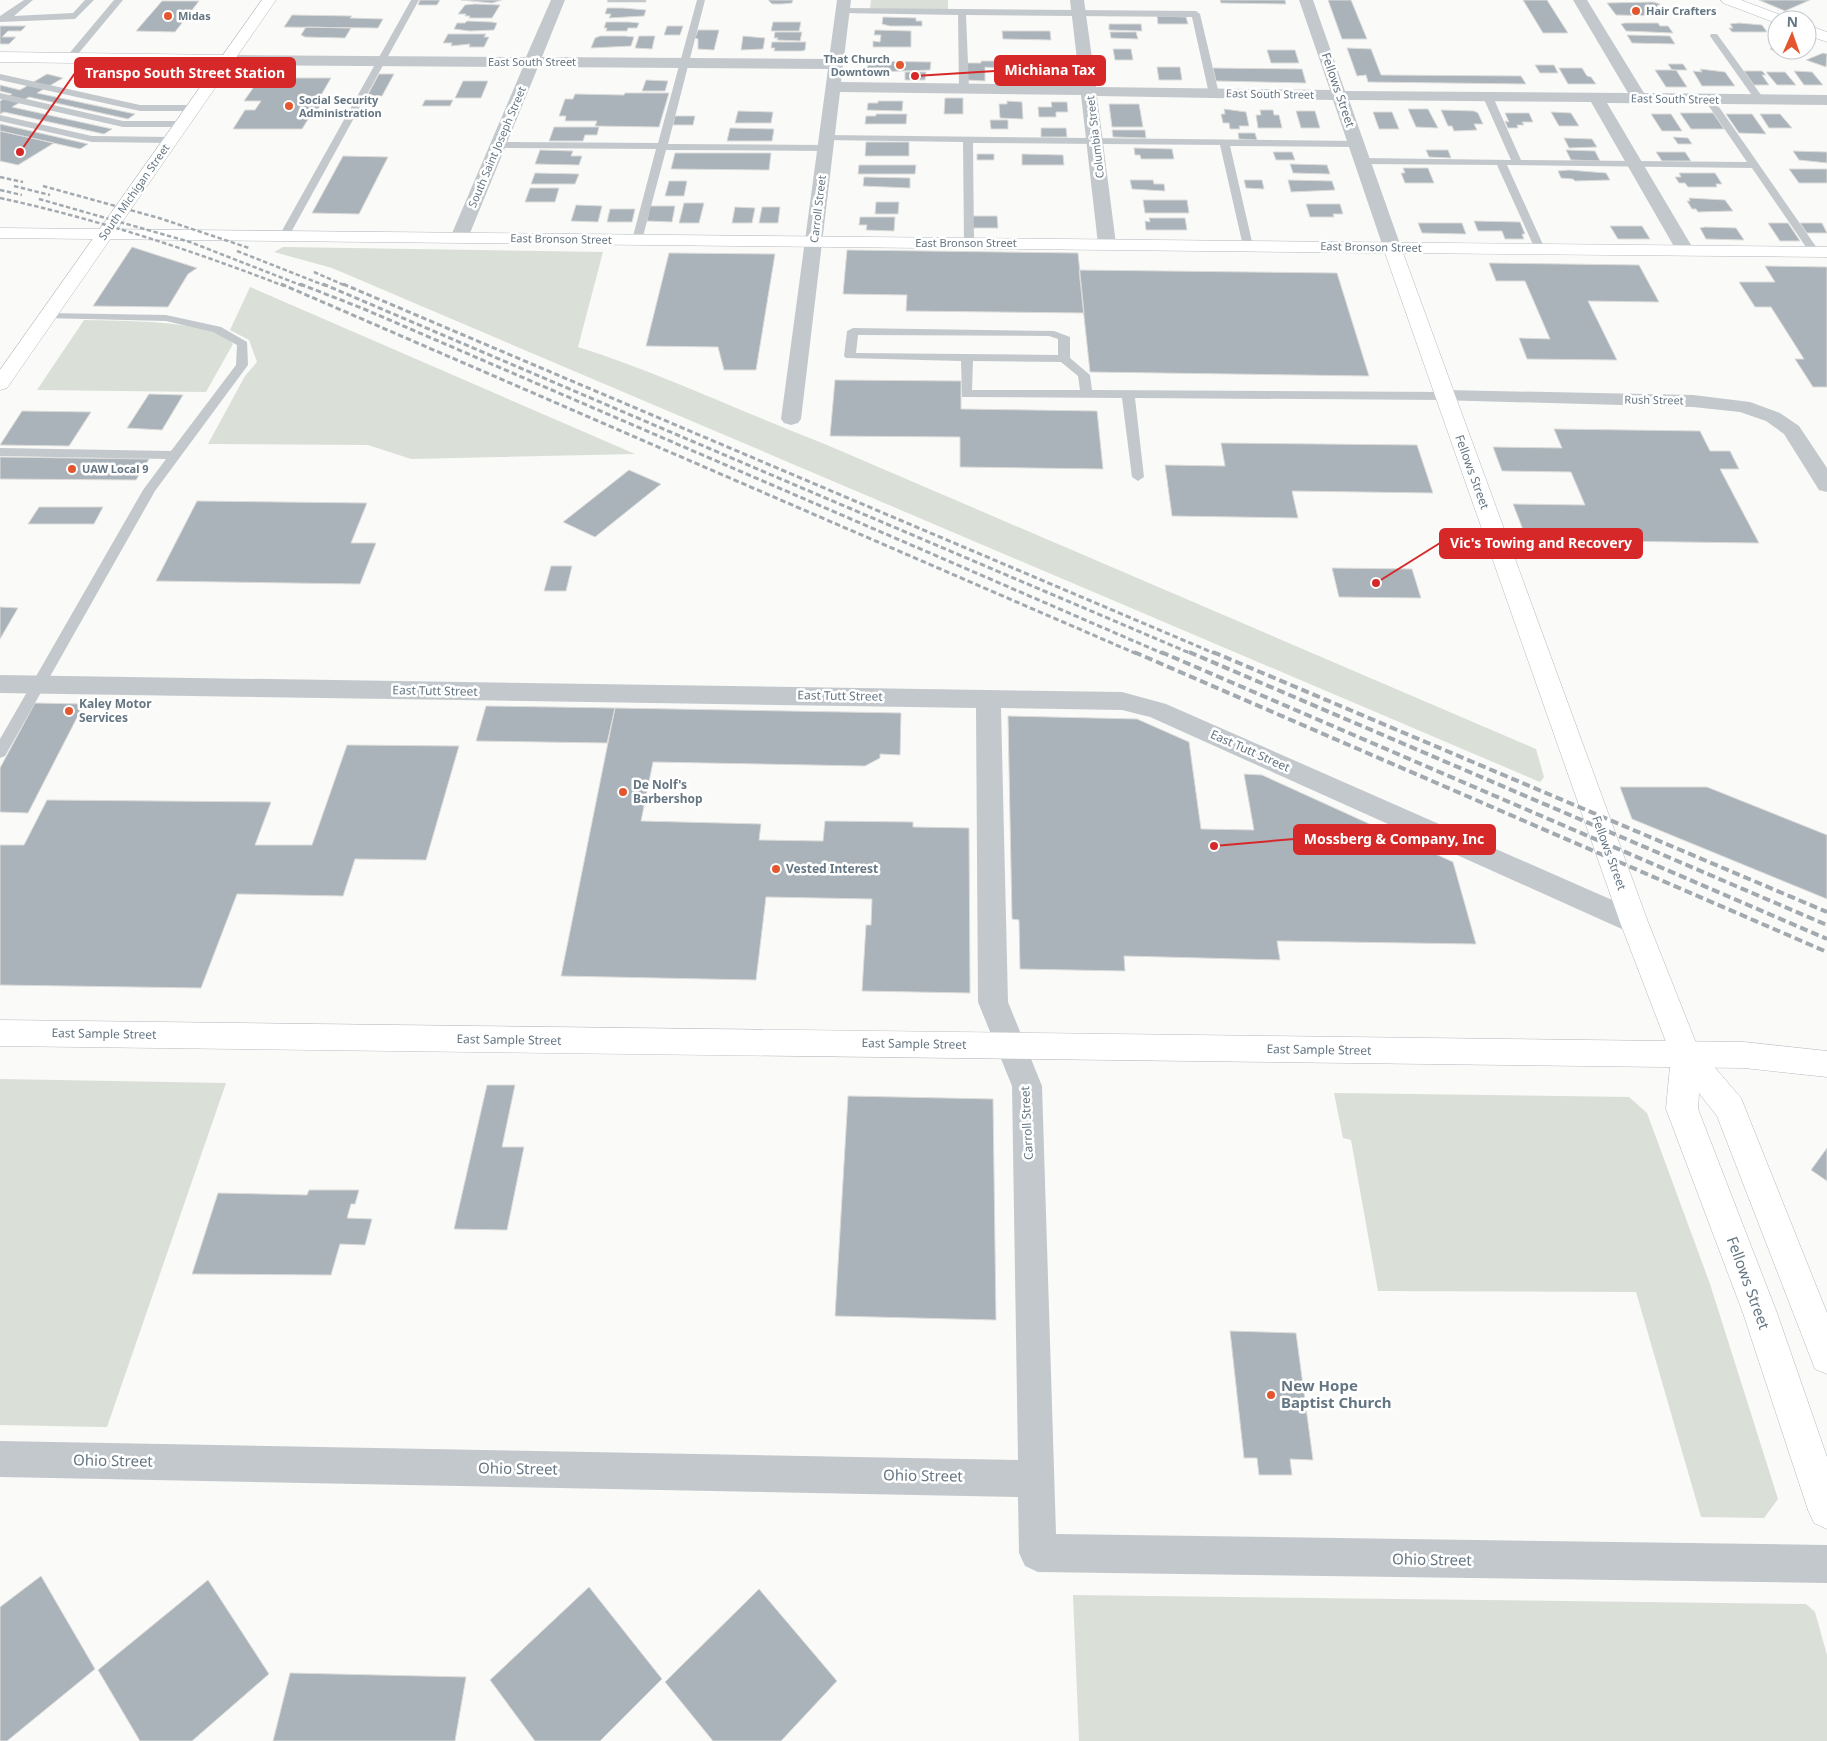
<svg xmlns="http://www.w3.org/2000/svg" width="1827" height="1741" viewBox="0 0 1827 1741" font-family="'Noto Sans',sans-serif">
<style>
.green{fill:#dadfd7}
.building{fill:#aab3b9;stroke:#dcdcda}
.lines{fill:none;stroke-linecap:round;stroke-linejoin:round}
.secondary-casing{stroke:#b3babf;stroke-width:1}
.primary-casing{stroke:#b5babe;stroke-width:1}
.lane{fill:#c3c8cc;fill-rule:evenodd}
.street{fill:#c3c8cc;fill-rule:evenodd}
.secondary{fill:#fff;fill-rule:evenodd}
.primary{fill:#fff;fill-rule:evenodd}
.rail-far2{stroke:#a2aab0;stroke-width:2.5;stroke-dasharray:4.5 2.5;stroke-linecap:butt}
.rail-far1{stroke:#a2aab0;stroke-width:3;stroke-dasharray:5.5 3;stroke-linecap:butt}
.rail{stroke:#a2aab0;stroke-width:4;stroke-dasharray:8 4;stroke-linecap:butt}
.poi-dot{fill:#e4572e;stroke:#fff;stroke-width:2}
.labels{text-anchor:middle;stroke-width:5;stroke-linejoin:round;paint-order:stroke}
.far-poi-label{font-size:11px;font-weight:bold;fill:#657683;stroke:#fff;text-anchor:start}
.far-street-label{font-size:11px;fill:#657683;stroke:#fff}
.street-label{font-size:12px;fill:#657683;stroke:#fff}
.poi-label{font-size:12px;font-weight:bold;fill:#657683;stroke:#fff;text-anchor:start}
.near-street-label{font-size:15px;fill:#657683;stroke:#fff}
.near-poi-label{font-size:15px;font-weight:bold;fill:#657683;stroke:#fff;text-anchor:start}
.leader{fill:none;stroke:#d62828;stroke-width:2}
.callout-dot{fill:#d62828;stroke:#fff;stroke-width:2}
.callout{fill:#d62828;stroke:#d62828;stroke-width:2}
.callout-label{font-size:14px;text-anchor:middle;font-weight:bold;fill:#fff}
</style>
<rect width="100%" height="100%" fill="#fafaf8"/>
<path class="green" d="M871,0H948V10L870,9Z
M283,247L603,252L578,347C663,374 744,413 827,445L1536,749L1544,777L1540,782L332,268L274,252Z
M250,287L635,454L411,459L368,445L208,444L245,376L257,362L249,340L230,330Z
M84,320C114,321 216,319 233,344L206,392L37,390Z
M0,1079L226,1083L107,1427L0,1425Z
M1334,1093L1629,1097L1647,1113L1710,1284L1778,1499L1764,1518L1701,1517L1636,1292L1378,1291L1351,1140L1343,1138Z
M1073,1595L1806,1604L1815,1612L1827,1655V1741H1079Z"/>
<path class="building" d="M420,0H440L437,5H418Z
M461,0H502L492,3Z
M608,0H646V2H607Z
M768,0H793L792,3L782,4H772Z
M1220,0H1285L1286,4L1221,3Z
M1328,0H1351L1367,39H1342Z
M1523,0H1547L1568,33H1543Z
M1759,0H1810L1785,11Z
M162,1H199L175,32L136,31Z
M1653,2L1660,4L1657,6L1665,16L1616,15L1607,3Z
M465,5L475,4L500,5L492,18H469L470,16H465L466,14H458Z
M607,8H622L646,10L644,16L609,18L611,14H605Z
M292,15L352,16L350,18L383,19L378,28L284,27Z
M1157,16L1186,17L1188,24H1158Z
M883,17L916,18V21H922V26H890L882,24Z
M467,21L491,22L497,23L494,30L470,31L454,29L457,23H465Z
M606,22H629L639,23L637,28H628L627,31H606L607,28H604Z
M773,22H801L799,31H771Z
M1625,23H1658L1660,26H1668L1673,33L1626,31L1621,24Z
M1739,23L1762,25L1767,32H1732L1729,28H1733L1730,24Z
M1109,24H1141L1142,31L1109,30Z
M0,26H26L21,31H8L2,37H16L9,44H0Z
M667,26H683L680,35H664Z
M306,27L351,28L345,38L305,37L301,35Z
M698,30H719L714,50L698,49V39L695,38Z
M875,30L911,31V47H873V41L880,42L881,35H874Z
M1002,31H1050L1051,40L1003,39Z
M775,32H802L800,41L777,40L778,38H774Z
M1110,32H1136L1138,39L1111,38Z
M448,34H486L484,37H489L484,47H469L470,44L451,46L452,43H443Z
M1627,35L1670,36L1675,44L1632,43Z
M600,36H625L634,37L631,46L591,48L595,38Z
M639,36H655L652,49L635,48Z
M743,36L765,38L763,49L741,50Z
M772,42H806L805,50L802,51H774L775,48H771Z
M1777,46V50H1801L1793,53H1781L1770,49Z
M1347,48L1371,49L1381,75L1521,76L1526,84L1368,82L1366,75L1357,76Z
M1113,49H1131L1133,60H1115Z
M1267,50H1295L1299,63H1271Z
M1823,53L1827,54L1826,67L1806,60Z
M869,61L931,62L930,70L875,72L867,68Z
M981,61H995L996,68L985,67V81L967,80V63H981Z
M1668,64H1683L1687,70H1672Z
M1535,65H1554L1558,73H1540Z
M1157,67H1180L1182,80H1159Z
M1213,68L1302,69L1306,83L1216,81Z
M1559,68H1582L1587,76L1591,77L1596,84H1568Z
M1700,69L1725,72L1735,86H1702L1693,71L1702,72Z
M1655,70H1676L1687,87H1666Z
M1744,71H1762L1766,75H1762L1769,85H1754Z
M1794,71L1812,72L1823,85H1804Z
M905,72H926L925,80H905Z
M1766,72H1785L1796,85H1777Z
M47,74L63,78L37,93L135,114L128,119L29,97L12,107L112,129L104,134L4,112L0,114V101L12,94L0,91V85L20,90Z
M379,74H394L382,96H367Z
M260,78H331L317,102H322L316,113H312L302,129H233L245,110H255L261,101H244Z
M646,80L668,81L665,91H642Z
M463,81H488L481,98H455Z
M625,93H669L659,127L595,126L597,121H565L566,116H559L565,99H573L575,94L624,95Z
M945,98H963V114H944Z
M425,100H453L450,106H422Z
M878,101H903L902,111L867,110L868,103H878Z
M1007,101L1022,102L1023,119L1000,118L999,104H1007Z
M1051,102H1067L1068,112H1056V117H1039L1038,107H1052Z
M1109,104H1139L1143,127H1112Z
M1224,109L1246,112L1249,126H1239L1240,129H1230L1229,123H1223L1221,114H1225Z
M1408,109H1428L1438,128L1416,127Z
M1260,110H1273L1274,115H1279L1282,128H1258L1256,115H1261Z
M1441,110L1474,111L1478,113L1483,124H1474L1477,130L1454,131L1452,126H1448Z
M738,111L773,112L771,123H735Z
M1296,111H1315L1320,128H1301Z
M1373,112H1392L1399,129H1379Z
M1551,112L1571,113L1579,126H1559Z
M1505,113H1529L1533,122H1522L1524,125H1517L1518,128H1508L1505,121L1509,122Z
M1680,113H1713L1724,129H1691Z
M876,114H907L906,124H865L866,116H876Z
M1651,114H1671L1682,131H1662Z
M1726,114H1752L1766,134L1739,133Z
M1760,114H1780L1792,128H1769Z
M675,116H695L693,125H673Z
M990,120H1008V129H991Z
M0,124L88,144L80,149L0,131Z
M554,127H599L597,135H585L583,141H549Z
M730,128L774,129L772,141H727Z
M1041,128H1066L1067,137H1041Z
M1112,130H1145L1146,138L1113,137Z
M0,131L54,143L18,165L0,161Z
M1238,133H1255L1257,140L1239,139Z
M1673,137L1688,138L1692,144H1678Z
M1564,138L1592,139L1597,147L1569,148Z
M866,142H909V156H865Z
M1134,148L1172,149L1174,159H1141L1140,155H1135Z
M540,150L573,151L571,156H582L579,165L535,164Z
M1426,150H1448L1451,158L1429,157Z
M1566,150L1595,151L1600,161L1571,160Z
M1793,151L1827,152V163L1799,160Z
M1273,152H1292L1295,160H1276Z
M1656,152H1685L1691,161H1662Z
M675,153H771L769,170L671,169Z
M977,154H994V160H977Z
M1022,154L1063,155L1064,165H1022Z
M343,156L388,157L359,214L312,213Z
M1290,164L1327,165L1330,174L1293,173Z
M859,165H916L915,174H858Z
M1403,168H1428L1434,183H1405L1401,173H1405Z
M1789,169H1827V183H1799Z
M1569,170L1606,173L1610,180L1575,181L1573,179L1561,178L1558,171Z
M535,173L579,174L575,184H531Z
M1679,173H1715L1722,184H1716L1717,187H1688L1685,183H1679L1675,177H1681Z
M864,177L910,178V188L863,186Z
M1130,180H1153L1154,184H1164L1165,191L1132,189Z
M1244,180H1262L1264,189L1246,188Z
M1288,180L1332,181L1335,190L1291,192Z
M669,181H687L684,196H665Z
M530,188H559L555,202H525Z
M1689,198L1725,200L1733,211L1698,212L1696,209H1692L1687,201H1690Z
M1143,200H1187L1189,213H1145Z
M876,202H899L898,214H875Z
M684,203H704L699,223H679Z
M1306,204H1340L1343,214H1333L1334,217H1310Z
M576,205L602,206L598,222L571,221Z
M650,206H675L672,222L647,221Z
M735,207L755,208L752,223H732Z
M762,207H780L778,223H759Z
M610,209H635L632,222H607Z
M972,216H997L998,228H972Z
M860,217H895L894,231L866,230L867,225H859Z
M1149,218H1185L1187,230H1146L1145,221L1150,222Z
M1474,221L1520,222L1525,234H1522L1524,239H1505L1502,231H1478Z
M1418,223H1462L1466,234L1422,233Z
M1768,223H1788L1800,241H1780Z
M1800,223H1822L1827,233H1807Z
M1610,226H1642L1650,239H1618Z
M1705,227L1736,228L1744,240L1706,239L1700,228Z
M132,247L197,268L188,274L168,307L93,306Z
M847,250L1078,253L1084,313L906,311L907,295L843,294Z
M669,253L775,254L756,370H724L718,347L646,346Z
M1489,263L1639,265L1659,302L1588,301L1617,360L1527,359L1519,338L1550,339L1525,281H1496Z
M1765,266L1827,267V387H1813L1795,359H1804L1771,307H1755L1739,282H1775Z
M1079,270L1337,273L1369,376L1090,372Z
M835,380L961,381V409L1097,411L1103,469L960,467V437L830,436Z
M149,394L183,395L162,430L127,428Z
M22,411L91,412L69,446L0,445Z
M1554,429L1700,431L1710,451H1730L1739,469H1720L1759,543L1527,540L1513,504L1585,505L1571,472L1502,471L1493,447L1562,448Z
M1221,443L1417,445L1433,493L1292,491L1298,518L1172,516L1165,465L1225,466Z
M0,457L149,459L136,480L0,479Z
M629,470L661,484L595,537L563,522Z
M197,501L367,503L351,543H376L360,584L156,581Z
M39,507H103L94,524H28Z
M551,566H572L566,591H544Z
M1332,568L1412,569L1421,598L1339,597Z
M0,607L18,608L0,639Z
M35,703L84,704L28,813L0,812V768Z
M486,706L615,708L607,743L476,741Z
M615,708L901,713L900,755L880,754V758L865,766L653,762L641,821L761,824L759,840L823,841L825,821L913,822V827L969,828L970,993L862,991L866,925H871L872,899L766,897L756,980L561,976Z
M1008,716L1137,719L1189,742L1201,829L1254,830L1244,774L1262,775L1453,862L1476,944L1277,941L1280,960L1124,956L1125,971L1020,969L1019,920L1012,919Z
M347,745L459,746L426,860L355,859L343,896L237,894L201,988L0,985V845H24L47,800L271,802L255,845H312Z
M1620,787H1707L1827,835V899L1632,819Z
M487,1085H515L502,1147H524L507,1230L454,1229Z
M848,1096L993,1099L996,1320L835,1316Z
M1827,1148V1181L1811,1170Z
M309,1190H359L355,1204H351L347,1218L372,1219L365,1245L340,1244L331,1275L192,1274L218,1193L307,1195Z
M1230,1331L1296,1333L1313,1460L1290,1459L1292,1475H1259L1257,1458H1244Z
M41,1576L95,1669L7,1741H0V1607Z
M208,1580L269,1674L192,1741H140L98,1670Z
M589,1587L662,1679L600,1741H535L490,1680Z
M759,1589L837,1681L781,1741H713L665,1682Z
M290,1673L466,1677L455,1741H273Z"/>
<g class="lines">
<g class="secondary-casing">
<path id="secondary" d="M0,52L227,55L235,60L227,65L0,62Z
M0,228L1827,247V257L1403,253L1648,922L1698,1048L1741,1098L1827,1313V1374L1815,1369L1717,1116L1699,1093L1698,1109L1777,1313L1827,1457V1529L1814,1523L1808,1510L1743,1313L1666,1109L1671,1055L1620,922L1385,253L0,238Z"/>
</g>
<g class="primary-casing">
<path id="primary" d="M262,0H276L7,388L0,390V370Z
M1721,0H1741L1786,17L1788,20H1777L1776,23L1723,3Z
M1807,25L1827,32V42L1807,35Z
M0,1020L1744,1042L1827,1051V1077L1744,1068L0,1046Z"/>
</g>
<path class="lane" d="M24,0H33L14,16L73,13L85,0H94L75,19L0,22V16Z
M114,0H123L73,60H67V56Z
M411,0H419L289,236L284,239L280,238L279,236Z
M697,0H705L668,144L825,145L830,148L825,151L666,150L642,240L637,243L633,242L632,240L656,149L498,148L493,145L498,142L658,143Z
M843,8L1196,11L1200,14L1219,94L1214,97L1209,94L1192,17L966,15L969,88L964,91L959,88L958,15L840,13V9Z
M1711,34H1717L1764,99L1762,101H1756L1710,36Z
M0,74L140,105H193L198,108L193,111H140L0,80Z
M0,93L123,121H182L187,124L182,127H123L0,99Z
M1488,94L1493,97L1521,160L1747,162L1704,99L1712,97L1819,251L1818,253H1810L1752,168L1507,165L1545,249L1540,252L1535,249L1497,165L1362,164L1357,161L1362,158L1511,160L1483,97Z
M0,115L92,136L171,137L176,140L171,143L92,142L0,121Z
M827,135L1356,141L1361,144L1356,147L1230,146L1253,246L1248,249L1243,246L1220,145L973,143L974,243L969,246L964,243L963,142L824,140V136Z
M48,313L166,315L221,327L247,342L248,365L155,491L5,756L0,758V739L143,490L166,459L0,456V448L171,451L236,365L237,345L213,332L166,321L44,318V314Z
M853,328L1054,331L1070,337V358L1090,375L1092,390L1445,392L1451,396L1445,400L1135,398L1144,477L1138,481L1132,477L1122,398L962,397L961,361L846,358L844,356L847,331ZM858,335L1049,336L1058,339V355L856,353ZM973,361L1061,362L1078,376L1080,390H972Z"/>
<path class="street" d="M551,0H565L542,57L829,59L837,0H851L841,82L1080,85L1070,0H1084L1096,87L1330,90L1299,0H1313L1345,91L1628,93L1573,0H1587L1644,93L1827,95V105L1607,103L1694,250L1691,254H1679L1676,250L1591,102L1349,100L1401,247L1398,251H1386L1383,247L1333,100L1097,96L1116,244L1113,248H1101L1098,244L1081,95L840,92L801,419L798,423L791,425L784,423L781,419L828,69L538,67L468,238L465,242H453L450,238L523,67L227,65L219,60L227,55L526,57Z
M1445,390L1693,395L1750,402L1780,413L1799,426L1827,468V492L1819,490L1784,434L1766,421L1740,412L1693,407L1438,400L1435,396L1438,392Z
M0,675L1122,692L1166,704L1644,914L1648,922L1644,930L1634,933L1624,930L1150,717L1122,710L1001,708L1008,1002L1042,1086L1056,1534L1827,1545V1583L1038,1572L1025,1566L1019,1553L1018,1497L0,1477V1441L1018,1460L1012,1086L978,1002L976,708L0,693Z"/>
<use href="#secondary" class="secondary"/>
<use href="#primary" class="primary"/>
<path class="rail-far2" d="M0,177L23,182
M14,186L50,195
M43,186L159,218L249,248
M0,190L22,195
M0,198C97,219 191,250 284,286
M39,199L190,242L303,286
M237,251L326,286
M314,272L346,286"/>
<path class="rail-far1" d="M281,284L1137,654
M300,284L364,309L1164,654
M323,284L1192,654
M343,284L1216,654"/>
<path class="rail" d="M1134,652L1827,952
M1161,652L1827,939
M1189,652L1827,925
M1213,652L1827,912"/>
</g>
<g class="poi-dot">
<circle cx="1636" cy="11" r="5"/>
<circle cx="168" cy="16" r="5"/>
<circle cx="900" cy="65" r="5"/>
<circle cx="289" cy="106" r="5"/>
<circle cx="72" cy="469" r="5"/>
<circle cx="69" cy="711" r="5"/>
<circle cx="623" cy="792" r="5"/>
<circle cx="776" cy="869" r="5"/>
<circle cx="1271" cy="1395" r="5"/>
</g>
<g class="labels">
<g class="far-poi-label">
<text x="1646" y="15">Hair Crafters</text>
<text x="178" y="20">Midas</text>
<text x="890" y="63" text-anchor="end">That Church<tspan x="890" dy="13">Downtown</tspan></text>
<text x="299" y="104">Social Security<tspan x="299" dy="13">Administration</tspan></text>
<text x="82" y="473">UAW Local 9</text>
</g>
<g class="far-street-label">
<text x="532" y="66">East South Street</text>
<text transform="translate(1270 94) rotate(1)" y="4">East South Street</text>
<text transform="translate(1675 99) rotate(1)" y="4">East South Street</text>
<text transform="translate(1095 137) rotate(-97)" y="4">Columbia Street</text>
<text transform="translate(497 147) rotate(-67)" y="4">South Saint Joseph Street</text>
<text transform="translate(134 192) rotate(-55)" y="4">South Michigan Street</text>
<text transform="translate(818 209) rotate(-83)" y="4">Carroll Street</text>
<text transform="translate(561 239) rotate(1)" y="4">East Bronson Street</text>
<text x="966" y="247">East Bronson Street</text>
<text transform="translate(1371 247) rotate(1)" y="4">East Bronson Street</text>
<text transform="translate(1654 400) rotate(1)" y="4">Rush Street</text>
</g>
<g class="street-label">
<text transform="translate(1338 90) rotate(71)" y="4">Fellows Street</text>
<text transform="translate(1472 472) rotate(70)" y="4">Fellows Street</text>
<text transform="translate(435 691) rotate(1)" y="4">East Tutt Street</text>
<text transform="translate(840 696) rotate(1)" y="4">East Tutt Street</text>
<text transform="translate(1250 751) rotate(24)" y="4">East Tutt Street</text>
<text transform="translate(1609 853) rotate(70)" y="4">Fellows Street</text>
<text transform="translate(104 1034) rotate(1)" y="4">East Sample Street</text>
<text transform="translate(509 1040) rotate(1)" y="4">East Sample Street</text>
<text transform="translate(914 1044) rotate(1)" y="4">East Sample Street</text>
<text transform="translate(1319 1050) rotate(1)" y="4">East Sample Street</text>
<text transform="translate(1027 1123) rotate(-93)" y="4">Carroll Street</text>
</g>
<g class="poi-label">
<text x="79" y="708">Kaley Motor<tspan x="79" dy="14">Services</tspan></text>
<text x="633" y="789">De Nolf's<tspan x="633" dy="14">Barbershop</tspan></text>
<text x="786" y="873">Vested Interest</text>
</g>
<g class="near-street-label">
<text transform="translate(1748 1283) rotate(70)" y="5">Fellows Street</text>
<text transform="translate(113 1461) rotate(1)" y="5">Ohio Street</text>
<text transform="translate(518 1469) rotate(1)" y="5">Ohio Street</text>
<text transform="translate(923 1476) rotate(1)" y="5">Ohio Street</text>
<text transform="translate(1432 1560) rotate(1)" y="5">Ohio Street</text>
</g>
<g class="near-poi-label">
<text x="1281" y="1391">New Hope<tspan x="1281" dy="17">Baptist Church</tspan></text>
</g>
</g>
<path class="leader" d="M915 76L995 71M20 152L75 73M1376 583L1440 543M1214 846L1294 839"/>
<g class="callout-dot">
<circle cx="915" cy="76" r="5"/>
<circle cx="20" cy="152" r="5"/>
<circle cx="1376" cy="583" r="5"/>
<circle cx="1214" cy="846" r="5"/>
</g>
<g class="callout">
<rect x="995" y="56" width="110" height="29" rx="5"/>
<rect x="75" y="58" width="220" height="29" rx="5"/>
<rect x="1440" y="529" width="202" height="29" rx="5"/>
<rect x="1294" y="825" width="201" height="29" rx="5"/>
</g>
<g class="callout-label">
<text x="1050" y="75">Michiana Tax</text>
<text x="185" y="78">Transpo South Street Station</text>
<text x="1541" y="548">Vic's Towing and Recovery</text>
<text x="1394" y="844">Mossberg &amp; Company, Inc</text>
</g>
<g transform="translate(1792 35) rotate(2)"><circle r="24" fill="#ffffff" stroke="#c1c8cd"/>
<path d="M0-4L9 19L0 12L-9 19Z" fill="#e4572e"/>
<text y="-8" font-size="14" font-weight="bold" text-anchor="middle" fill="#657683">N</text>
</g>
</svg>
